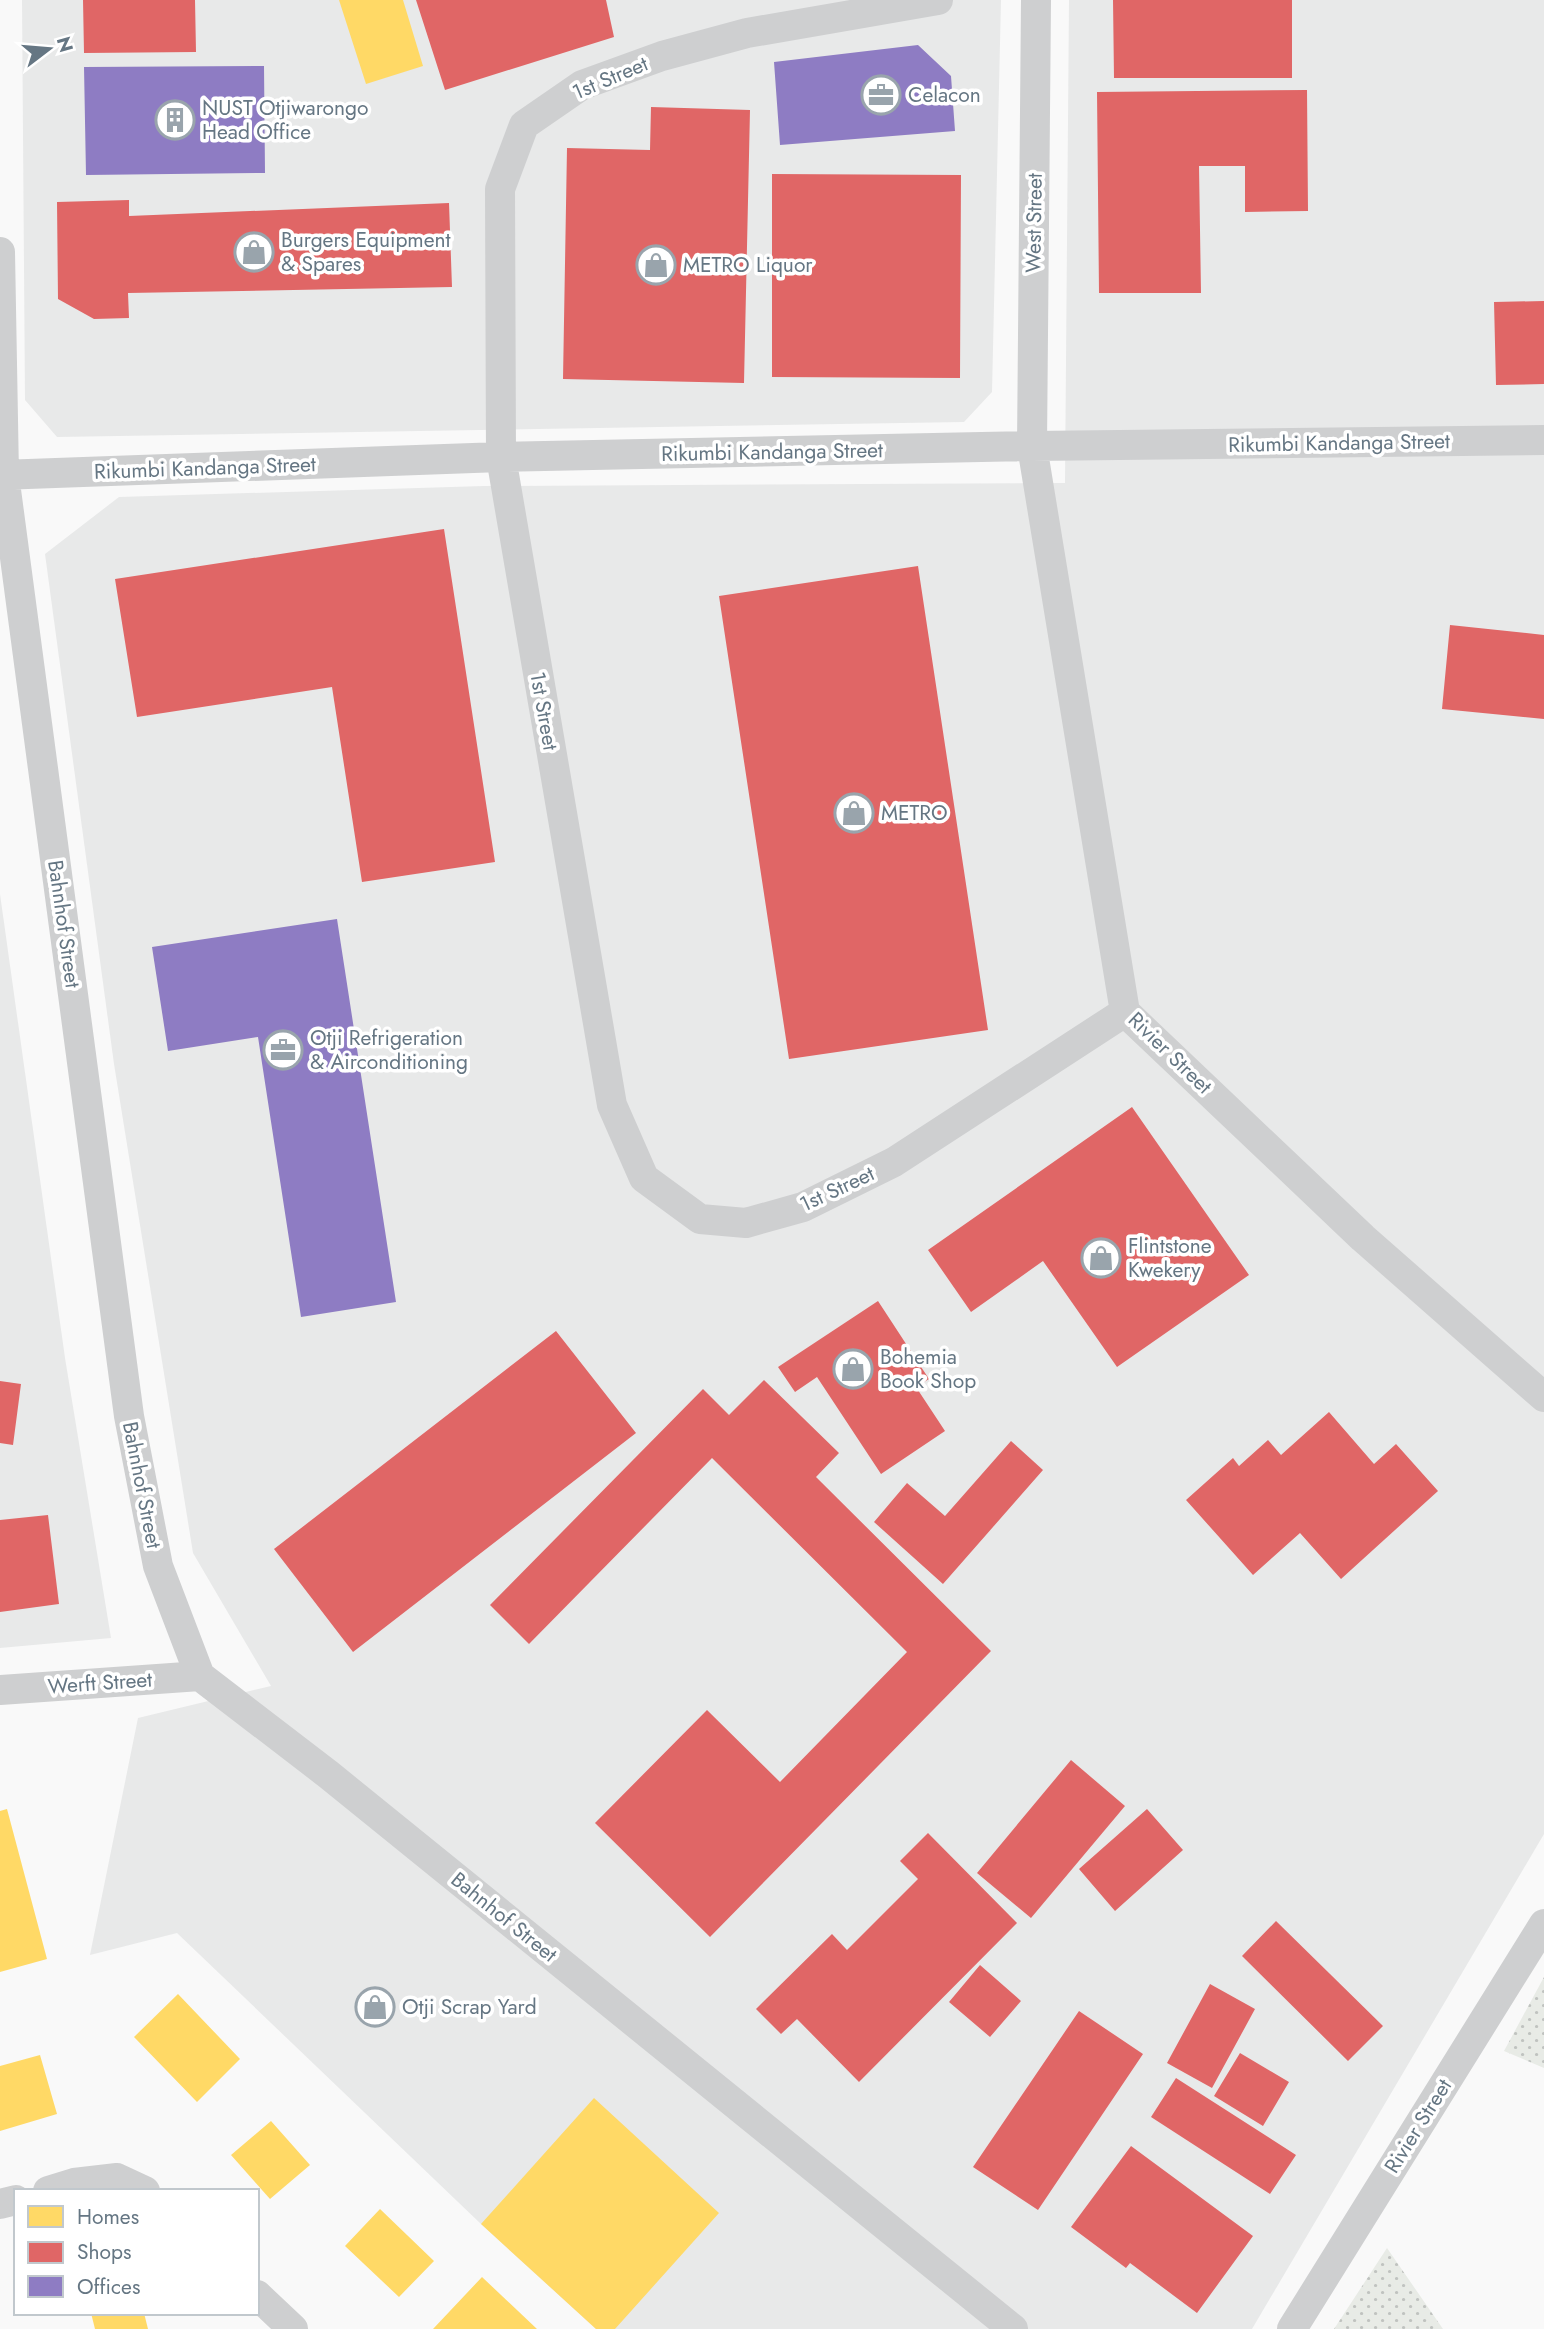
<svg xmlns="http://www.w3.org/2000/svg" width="1544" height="2329" viewBox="0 0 1544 2329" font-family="Jost,sans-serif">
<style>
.built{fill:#e8e9e9}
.grass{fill:url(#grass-dots)}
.homes{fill:#ffd966}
.shops{fill:#e06666}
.offices{fill:#8e7cc3}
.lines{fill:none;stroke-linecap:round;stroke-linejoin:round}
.minor{stroke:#cecfd0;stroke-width:30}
.labels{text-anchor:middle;stroke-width:7;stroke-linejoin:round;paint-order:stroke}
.street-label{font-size:21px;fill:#657683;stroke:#fff}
.poi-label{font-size:21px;fill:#657683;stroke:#fff;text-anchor:start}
</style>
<defs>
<pattern id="grass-dots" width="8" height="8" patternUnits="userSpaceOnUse" patternTransform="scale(1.75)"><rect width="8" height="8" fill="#e8ebe6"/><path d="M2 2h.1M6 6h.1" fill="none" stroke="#c0c3c0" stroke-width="1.8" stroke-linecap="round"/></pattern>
</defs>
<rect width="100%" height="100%" fill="#f9f9f9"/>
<path class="built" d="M22,0H1001L992,392L964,422L57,437L25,400Z
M1069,0H1544V1834L1252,2329H596L481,2224L177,1933L90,1955L138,1718L271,1686L193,1553L114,1064L45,554L119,497L484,486L1065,483Z
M0,894L65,1358L111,1638L0,1648Z"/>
<path class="grass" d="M1544,1977V2068L1504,2051Z
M1387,2248L1443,2329H1334Z"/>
<path class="homes" d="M339,0H403L423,66L366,84Z
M7,1809L47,1959L0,1972V1811Z
M178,1994L240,2059L197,2102L134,2037Z
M40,2055L57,2114L0,2131V2066Z
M594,2098L719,2213L615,2329H596L481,2224Z
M271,2121L310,2165L270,2199L231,2155Z
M380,2209L434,2261L399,2297L345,2246Z
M482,2277L537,2329H433Z
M91,2313H144L148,2329H95Z"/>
<path class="shops" d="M83,0H195L196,52L84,53Z
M416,0H606L614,37L445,90Z
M1113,0H1292V78H1114Z
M1307,90L1308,211L1245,212V166H1199L1201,293H1099L1097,92Z
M651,107L750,110L744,383L563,379L567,148L650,150Z
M772,174L961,175L960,378L772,377Z
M129,200V216L449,203L452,287L128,293L129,318L94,319L58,299L57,202Z
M1544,301V384L1496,385L1494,302Z
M444,529L495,862L362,882L332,687L137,717L115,579Z
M918,566L988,1030L789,1059L719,596Z
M1450,625L1544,635V719L1442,709Z
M1132,1107L1249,1275L1117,1367L1043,1261L971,1312L928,1250Z
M878,1301L929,1379L916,1387L945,1431L881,1474L817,1377L795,1392L778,1367Z
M556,1331L636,1433L353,1652L274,1549Z
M764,1380L839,1453L816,1477L991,1651L710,1937L595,1823L707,1710L780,1782L907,1652L712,1458L529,1644L490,1605L703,1389L729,1415Z
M0,1381L21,1384L13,1445L0,1443Z
M1329,1412L1374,1464L1396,1444L1438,1491L1341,1579L1300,1533L1253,1575L1186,1500L1233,1458L1239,1466L1268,1440L1281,1455Z
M1011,1441L1043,1470L943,1584L874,1522L907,1483L945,1516Z
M48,1515L59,1604L0,1612V1520Z
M1071,1760L1125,1806L1031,1918L977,1873Z
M1147,1809L1183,1850L1115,1911L1079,1869Z
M928,1833L1017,1923L859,2082L797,2019L781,2034L756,2009L832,1934L847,1950L918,1879L900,1861Z
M1276,1921L1383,2026L1348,2061L1242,1956Z
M980,1965L1021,2001L990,2037L949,2002Z
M1210,1984L1255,2009L1212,2088L1167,2063Z
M1079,2011L1143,2054L1038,2210L973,2167Z
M1240,2053L1289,2082L1263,2126L1214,2096Z
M1176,2078L1296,2155L1270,2194L1151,2117Z
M1131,2146L1253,2236L1197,2313L1130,2263L1126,2268L1071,2227Z"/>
<path class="offices" d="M918,45L951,76L955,131L780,145L774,62Z
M264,66L265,173L86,175L84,67Z
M337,919L396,1302L301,1317L258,1037L168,1051L152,947Z"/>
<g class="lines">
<path class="minor" d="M938,0L747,33L662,56L582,85L524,125L500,189L501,457L612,1105L644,1178L700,1219L746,1223L803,1207L894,1162L1125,1012
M1036,0L1032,446L1125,1012L1363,1238L1544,1397
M0,252L4,475L129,1416L158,1566L200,1676L329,1775L1013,2329
M0,475L501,457L1032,446L1544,440
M0,1690L200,1676
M48,2191L74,2183L117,2178L145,2191
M0,2204L16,2200
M257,2295L293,2329
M1292,2329L1544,1924"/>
</g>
<defs>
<g id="office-ring" transform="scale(2.0125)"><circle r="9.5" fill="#fff" stroke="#99a4ac" stroke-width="1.5"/><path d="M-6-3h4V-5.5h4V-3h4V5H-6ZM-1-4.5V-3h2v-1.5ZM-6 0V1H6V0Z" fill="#99a4ac"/></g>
<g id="building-ring" transform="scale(2.0125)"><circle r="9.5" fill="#fff" stroke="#99a4ac" stroke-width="1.5"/><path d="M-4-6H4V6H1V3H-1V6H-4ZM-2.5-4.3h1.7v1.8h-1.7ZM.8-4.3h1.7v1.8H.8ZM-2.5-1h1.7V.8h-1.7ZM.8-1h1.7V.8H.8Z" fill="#99a4ac"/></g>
<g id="shop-ring" transform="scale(2.0125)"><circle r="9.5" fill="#fff" stroke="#99a4ac" stroke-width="1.5"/><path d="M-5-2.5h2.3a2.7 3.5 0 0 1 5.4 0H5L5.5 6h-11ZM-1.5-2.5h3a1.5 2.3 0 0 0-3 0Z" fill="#99a4ac"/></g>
</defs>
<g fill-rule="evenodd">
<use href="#office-ring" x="881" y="95"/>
<use href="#building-ring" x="175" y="120"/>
<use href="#shop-ring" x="254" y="252"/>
<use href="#shop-ring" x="656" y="265"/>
<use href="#shop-ring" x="854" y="813"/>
<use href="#office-ring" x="283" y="1050"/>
<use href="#shop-ring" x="1101" y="1258"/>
<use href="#shop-ring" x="853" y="1369"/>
<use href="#shop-ring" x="375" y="2007"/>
</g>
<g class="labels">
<g class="street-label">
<text transform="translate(610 78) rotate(-23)" y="7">1st Street</text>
<text transform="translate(1034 223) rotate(-89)" y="7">West Street</text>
<text transform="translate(1339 443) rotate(-1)" y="7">Rikumbi Kandanga Street</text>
<text transform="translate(772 452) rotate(-1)" y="7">Rikumbi Kandanga Street</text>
<text transform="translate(205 468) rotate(-2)" y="7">Rikumbi Kandanga Street</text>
<text transform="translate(544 711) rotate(80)" y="7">1st Street</text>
<text transform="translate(64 924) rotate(82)" y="7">Bahnhof Street</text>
<text transform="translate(1170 1053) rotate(44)" y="7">Rivier Street</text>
<text transform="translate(837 1189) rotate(-25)" y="7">1st Street</text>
<text transform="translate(142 1485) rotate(79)" y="7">Bahnhof Street</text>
<text transform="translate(100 1683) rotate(-4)" y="7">Werft Street</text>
<text transform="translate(504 1917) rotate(39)" y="7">Bahnhof Street</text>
<text transform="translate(1418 2126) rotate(-58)" y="7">Rivier Street</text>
</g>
<g class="poi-label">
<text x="908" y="102">Celacon</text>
<text x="202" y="115">NUST Otjiwarongo<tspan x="202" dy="24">Head Office</tspan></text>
<text x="281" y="247">Burgers Equipment<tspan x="281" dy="24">&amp; Spares</tspan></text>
<text x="683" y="272">METRO Liquor</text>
<text x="881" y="820">METRO</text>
<text x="310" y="1045">Otji Refrigeration<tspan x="310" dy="24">&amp; Airconditioning</tspan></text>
<text x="1128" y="1253">Flintstone<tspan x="1128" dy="24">Kwekery</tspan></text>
<text x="880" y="1364">Bohemia<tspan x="880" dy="24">Book Shop</tspan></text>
<text x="402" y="2014">Otji Scrap Yard</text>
</g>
</g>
<rect x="14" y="2189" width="245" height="126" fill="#ffffff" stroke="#c1c8cd" stroke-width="2"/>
<rect x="28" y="2206" width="35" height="21" fill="#ffd966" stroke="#c1c8cd" stroke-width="2"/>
<text x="77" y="2224" font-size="21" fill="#657683">Homes</text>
<rect x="28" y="2242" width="35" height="21" fill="#e06666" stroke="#c1c8cd" stroke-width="2"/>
<text x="77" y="2259" font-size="21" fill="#657683">Shops</text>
<rect x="28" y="2276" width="35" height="21" fill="#8e7cc3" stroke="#c1c8cd" stroke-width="2"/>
<text x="77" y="2294" font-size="21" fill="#657683">Offices</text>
<g transform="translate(49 49) rotate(74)" stroke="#ffffff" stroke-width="5" paint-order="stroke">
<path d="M0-5L12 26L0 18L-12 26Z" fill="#657683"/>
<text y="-10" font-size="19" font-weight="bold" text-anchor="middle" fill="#657683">N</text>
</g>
</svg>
